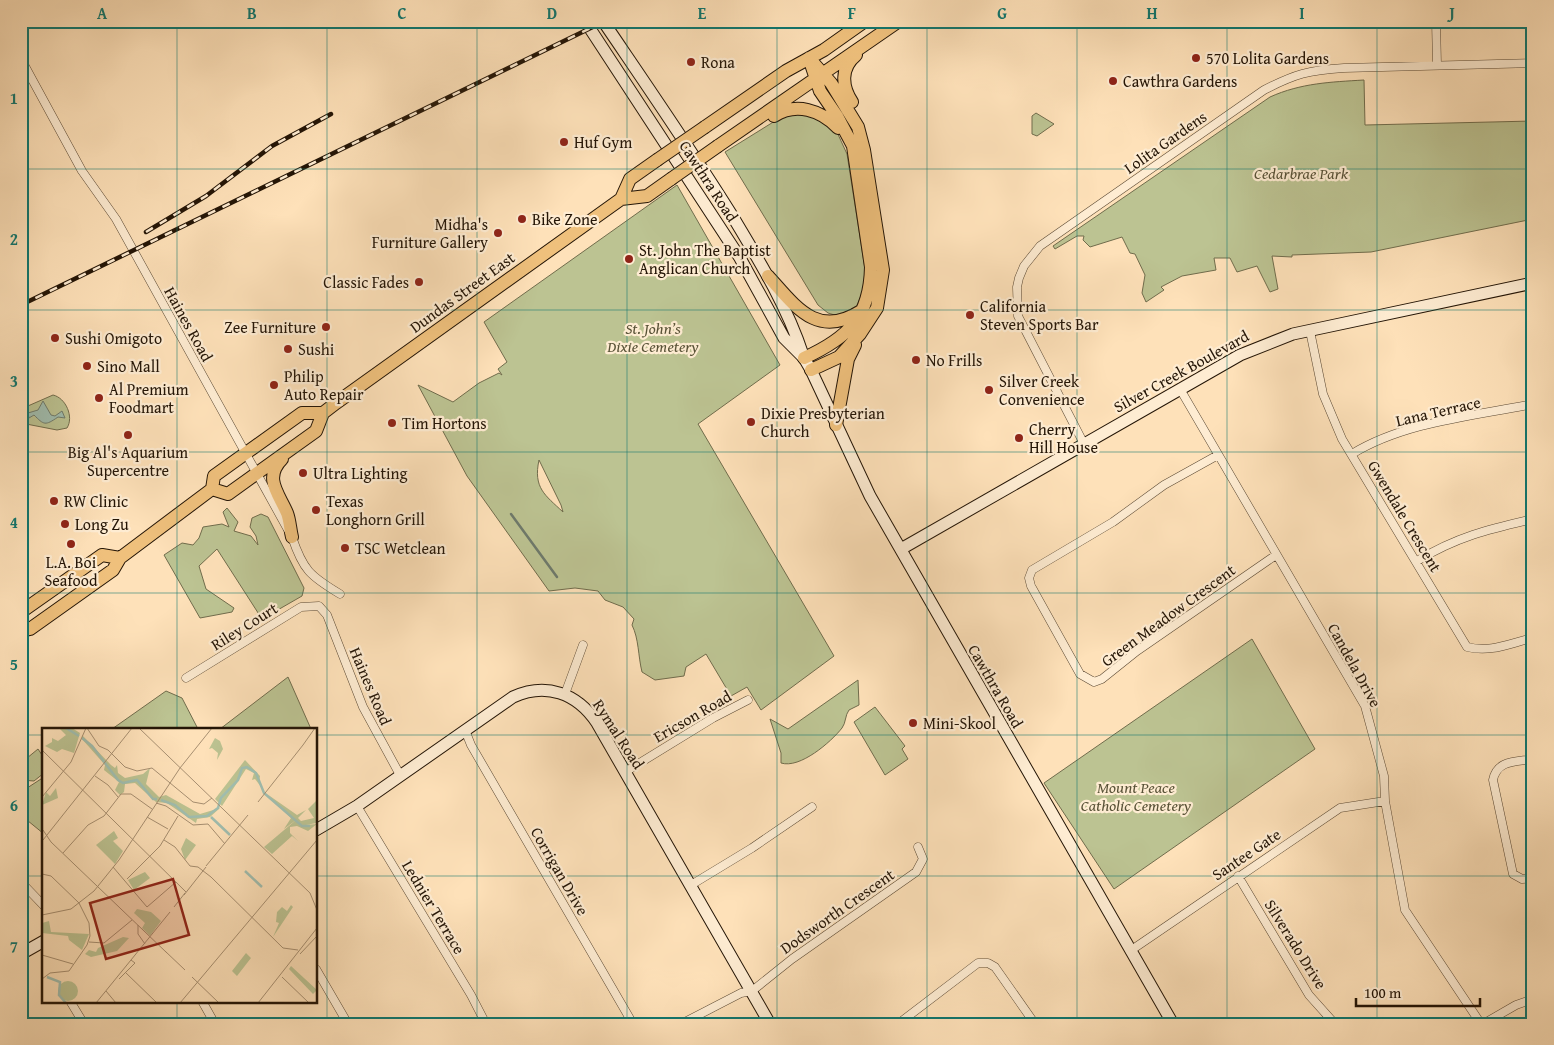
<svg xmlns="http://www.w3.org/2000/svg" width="1554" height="1045" viewBox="0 0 1554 1045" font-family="'Gentium Book Plus',serif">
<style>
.green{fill:#bcc392;stroke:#706c4c;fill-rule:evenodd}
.water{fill:#a0beb0;stroke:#6e7a6c}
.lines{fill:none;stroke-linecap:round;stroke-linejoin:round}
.stream{stroke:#6e7a6c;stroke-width:2.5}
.street-casing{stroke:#5a4833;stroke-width:9}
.secondary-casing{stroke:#241506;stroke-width:13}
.primary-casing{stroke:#241506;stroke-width:14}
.street{stroke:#feecd2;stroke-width:8}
.secondary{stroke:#feecd2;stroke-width:11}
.primary{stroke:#efc07c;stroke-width:12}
.rail-casing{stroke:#241506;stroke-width:4.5}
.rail{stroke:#feecd2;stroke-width:2.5;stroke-dasharray:8;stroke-linecap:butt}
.primary-bridge-casing{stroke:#241506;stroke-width:14;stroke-linecap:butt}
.primary-bridge{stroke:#efc07c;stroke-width:12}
.grid{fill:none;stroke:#0f766e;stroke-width:1;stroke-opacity:0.55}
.poi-dot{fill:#8f2418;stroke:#feecd2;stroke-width:2}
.labels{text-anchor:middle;stroke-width:4.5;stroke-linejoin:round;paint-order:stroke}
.poi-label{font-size:16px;fill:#241506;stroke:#feecd2;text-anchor:start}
.street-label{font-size:16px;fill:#241506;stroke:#feecd2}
.park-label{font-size:16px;font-style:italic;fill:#595237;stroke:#feecd2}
.inset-river{fill:none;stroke:#a0beb0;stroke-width:2.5}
.inset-road{fill:none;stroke:#a78f71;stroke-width:1}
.view{fill:#8f2418;fill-opacity:0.15;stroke:#8f2418;stroke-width:2.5}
.inset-edge{fill:none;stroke:#241506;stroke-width:2.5}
.neatline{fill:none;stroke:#0f766e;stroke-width:2}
.grid-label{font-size:16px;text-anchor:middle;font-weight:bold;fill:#0f766e}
</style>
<rect width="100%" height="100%" fill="#fee1b9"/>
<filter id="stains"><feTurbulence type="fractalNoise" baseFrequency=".004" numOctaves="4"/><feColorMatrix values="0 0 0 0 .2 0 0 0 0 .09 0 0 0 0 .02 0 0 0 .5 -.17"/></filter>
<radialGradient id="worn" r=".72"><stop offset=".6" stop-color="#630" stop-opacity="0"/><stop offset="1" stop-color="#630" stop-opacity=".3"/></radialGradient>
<path class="green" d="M1364,80L1365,125L1533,121V219L1371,252L1292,255V257L1272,256L1278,289L1270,292L1257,266L1237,272L1230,258H1214L1216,270L1182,276L1161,287L1164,290L1146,302L1142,293L1145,275L1135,254L1130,253L1122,237L1090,247L1083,240L1084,236H1077L1055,249L1053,246L1270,97C1301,83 1331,82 1364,80Z
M805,113L836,130L847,154L865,269V285L857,306L838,316L828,313L818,305L725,152L783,116Z
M1036,113L1054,124L1037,136L1032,134V116Z
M677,185L780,365L698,424L834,656L761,710L747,687L731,696L706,654L686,667L684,676L655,680L642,672C638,656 639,639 632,625L634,619L623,607L605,600L598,591L575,588L549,591L467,476L418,385L453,402L479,383L499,373L502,375L498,369L507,362L484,322ZM539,460L561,505L563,512C545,495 533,488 539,460Z
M53,395C66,398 74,417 67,428L57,430L21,423V409Z
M227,508L238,522L234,531L251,536L258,545L256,536L250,527L252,518L261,514L268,517L304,588L302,596L262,619L217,549L199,566L206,589L234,608L232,612L200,618L164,555L182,543L193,545L199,538L203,527L222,524L229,527L223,512Z
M1252,639L1315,749L1114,889L1044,783Z
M288,677L311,729H220Z
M858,680L859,705L849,710C845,715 846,723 842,728C831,742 800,769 781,763V753L770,719L788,729Z
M166,691L182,698L198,729H112Z
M875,707L905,746L902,749L908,759L885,775L854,722Z
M38,749L44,758V773L34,781L21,780V763Z
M44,777V834L22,816L21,792Z"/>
<path class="water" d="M43,401L51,415L55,416L62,411L65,418L58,417C45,426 44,425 34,415L29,418L28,413L38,410Z"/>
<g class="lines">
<path class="stream" d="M511,514L557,577"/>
<g class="street-casing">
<path id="street" d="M1436,21L1437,65
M21,59L82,171L116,219L292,537C303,570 310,576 340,594
M1310,331L1323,394L1342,439L1467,647C1491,653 1510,643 1533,638
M1180,389L1365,706L1384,776L1385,801L1405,910L1481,1024
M1084,444L1018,316L1017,287L1019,278L1024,266L1040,246L1264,90C1295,74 1309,70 1344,68L1533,63
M1352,454C1404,422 1473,416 1533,404
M1218,455L1164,485L1113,522L1032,570L1029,578L1031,586L1080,674L1094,682L1102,679L1137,651L1276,555
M1417,561C1456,537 1489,529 1533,519
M186,678L301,607L319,606L327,615L363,707L400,775
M565,694L583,645
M465,730L471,745L633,1024
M1533,759C1515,762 1497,760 1493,780L1513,874L1522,879L1533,878
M625,772L713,718L748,700
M357,806L471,995L486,1024
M1238,876L1309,995L1335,1024
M21,882L44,906
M691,885L752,848L812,807
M1130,951L1340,808L1385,801
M316,969L348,1024
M70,1001L84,1024
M202,1001L215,1024
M681,1024L741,993L752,991L792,959L916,872L923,859L918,847
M898,1024L978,963H988L995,967L1035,1024
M1483,1024L1516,1005L1533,999"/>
</g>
<g class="secondary-casing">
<path id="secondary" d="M585,21L740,258L784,338L804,358L811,370L870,496L1173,1024
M603,21C647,86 692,151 733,217C760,262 787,306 803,355
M901,549L1240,355L1293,334L1533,283
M316,830L357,806L513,697C546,682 577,693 597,723L770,1024
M21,954L44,941"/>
</g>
<g class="primary-casing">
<path id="primary" d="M809,58L831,83L858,127L864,150L883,270L877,308L860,334L839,357L811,370
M852,102C842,87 840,68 856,55
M774,116C796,102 821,110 838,128
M705,127L786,71L824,50L865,21
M718,146L899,21
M621,199L630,179L657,160
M768,276C796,307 817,339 861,311
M804,358C848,338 870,317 871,267L853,146L837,116L820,91L811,64
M836,425L848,359L855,345
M282,459C263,478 279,494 287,513C290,521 290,529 292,537
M212,489L228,494L316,431L323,413L336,403L621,199L647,196L671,179
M21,612L102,555L120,558
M21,631L30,629L113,570L120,558L212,489L214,476L302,413H323"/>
</g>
<use href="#street" class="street"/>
<use href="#secondary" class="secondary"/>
<use href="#primary" class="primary"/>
<g class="rail-casing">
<path id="rail" d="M146,232L206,196L272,146L331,114
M21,305L605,21"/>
</g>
<use href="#rail" class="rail"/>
<g class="primary-bridge-casing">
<path id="primary-bridge" d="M657,160L705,127
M671,179L718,146"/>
</g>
<use href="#primary-bridge" class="primary-bridge"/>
</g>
<path class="grid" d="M177,21V729M327,21V1024M477,21V1024M627,21V1024M777,21V1024M927,21V1024M1077,21V1024M1227,21V1024M1377,21V1024M21,169H1533M21,310H1533M21,452H1533M21,593H1533M21,735H44M316,735H1533M21,876H44M316,876H1533M177,1001V1024"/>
<g class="poi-dot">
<circle cx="1196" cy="58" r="5"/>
<circle cx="691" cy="62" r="5"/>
<circle cx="1113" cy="81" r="5"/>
<circle cx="564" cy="142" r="5"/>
<circle cx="522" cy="219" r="5"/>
<circle cx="498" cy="233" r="5"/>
<circle cx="629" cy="259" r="5"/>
<circle cx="419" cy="282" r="5"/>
<circle cx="970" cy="315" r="5"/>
<circle cx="326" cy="327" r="5"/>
<circle cx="55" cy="338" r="5"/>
<circle cx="288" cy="349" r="5"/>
<circle cx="916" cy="360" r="5"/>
<circle cx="87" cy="366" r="5"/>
<circle cx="274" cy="385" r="5"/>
<circle cx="989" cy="390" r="5"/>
<circle cx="99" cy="398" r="5"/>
<circle cx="751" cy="422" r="5"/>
<circle cx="392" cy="423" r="5"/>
<circle cx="128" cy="435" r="5"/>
<circle cx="1019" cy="438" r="5"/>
<circle cx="303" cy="473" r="5"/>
<circle cx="54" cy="501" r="5"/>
<circle cx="316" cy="510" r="5"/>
<circle cx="65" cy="524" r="5"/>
<circle cx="71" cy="544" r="5"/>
<circle cx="345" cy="548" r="5"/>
<circle cx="913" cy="723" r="5"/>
</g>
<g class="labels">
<g class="poi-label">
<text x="1206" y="64">570 Lolita Gardens</text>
<text x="701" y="68">Rona</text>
<text x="1123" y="87">Cawthra Gardens</text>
<text x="574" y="148">Huf Gym</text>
<text x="532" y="225">Bike Zone</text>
<text x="488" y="230" text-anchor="end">Midha's<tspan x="488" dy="18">Furniture Gallery</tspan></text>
<text x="639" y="256">St. John The Baptist<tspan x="639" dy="18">Anglican Church</tspan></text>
<text x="409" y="288" text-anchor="end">Classic Fades</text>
<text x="980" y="312">California<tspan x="980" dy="18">Steven Sports Bar</tspan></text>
<text x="316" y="333" text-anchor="end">Zee Furniture</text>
<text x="65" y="344">Sushi Omigoto</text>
<text x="298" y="355">Sushi</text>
<text x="926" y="366">No Frills</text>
<text x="97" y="372">Sino Mall</text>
<text x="284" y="382">Philip<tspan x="284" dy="18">Auto Repair</tspan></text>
<text x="999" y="387">Silver Creek<tspan x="999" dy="18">Convenience</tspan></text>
<text x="109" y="395">Al Premium<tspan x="109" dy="18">Foodmart</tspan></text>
<text x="761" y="419">Dixie Presbyterian<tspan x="761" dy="18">Church</tspan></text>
<text x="402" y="429">Tim Hortons</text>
<text x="1029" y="435">Cherry<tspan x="1029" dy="18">Hill House</tspan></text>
<text x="128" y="458" text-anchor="middle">Big Al's Aquarium<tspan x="128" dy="18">Supercentre</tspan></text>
<text x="313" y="479">Ultra Lighting</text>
<text x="64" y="507">RW Clinic</text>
<text x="326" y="507">Texas<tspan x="326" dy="18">Longhorn Grill</tspan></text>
<text x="75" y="530">Long Zu</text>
<text x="355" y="554">TSC Wetclean</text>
<text x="71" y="568" text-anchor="middle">L.A. Boi<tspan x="71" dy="18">Seafood</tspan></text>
<text x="923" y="729">Mini-Skool</text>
</g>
<g class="street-label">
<text transform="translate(1165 142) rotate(-35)" y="6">Lolita Gardens</text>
<text transform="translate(709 181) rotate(57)" y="6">Cawthra Road</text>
<text transform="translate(462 292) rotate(-36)" y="6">Dundas Street East</text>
<text transform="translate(189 324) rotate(61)" y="6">Haines Road</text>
<text transform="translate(1181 371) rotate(-29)" y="6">Silver Creek Boulevard</text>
<text transform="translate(1438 411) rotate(-13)" y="6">Lana Terrace</text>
<text transform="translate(1405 516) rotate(59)" y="6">Gwendale Crescent</text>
<text transform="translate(1168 615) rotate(-36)" y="6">Green Meadow Crescent</text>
<text transform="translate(244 626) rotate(-32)" y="6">Riley Court</text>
<text transform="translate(1355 665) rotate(61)" y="6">Candela Drive</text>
<text transform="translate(371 686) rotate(67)" y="6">Haines Road</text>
<text transform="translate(996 686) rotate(60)" y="6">Cawthra Road</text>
<text transform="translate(692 716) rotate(-30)" y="6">Ericson Road</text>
<text transform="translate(619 734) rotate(57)" y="6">Rymal Road</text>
<text transform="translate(1246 854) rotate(-34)" y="6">Santee Gate</text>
<text transform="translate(560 871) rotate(60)" y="6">Corrigan Drive</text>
<text transform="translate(434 907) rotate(59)" y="6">Lednier Terrace</text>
<text transform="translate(837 911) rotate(-35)" y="6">Dodsworth Crescent</text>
<text transform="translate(1296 944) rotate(58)" y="6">Silverado Drive</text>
</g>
<g class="park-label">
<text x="1301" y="179">Cedarbrae Park</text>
<text x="653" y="334">St. John’s<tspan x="653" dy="18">Dixie Cemetery</tspan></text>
<text x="1136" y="793">Mount Peace<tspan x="1136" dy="18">Catholic Cemetery</tspan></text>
</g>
</g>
<g transform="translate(42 728)">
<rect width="275" height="275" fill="#fee1b9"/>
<path d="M17,0H30L38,5L32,25L20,21L15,24L3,18L10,14V10L16,13L24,7ZM40,7L69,37L73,40L75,37L76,45L83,50L101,46L108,40L104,56L117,69L124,67L158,86L178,80L168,89L155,91L154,95L125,75L114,74L93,55L83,56L82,64L78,67L73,62L77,54L62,42L63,37L40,11ZM173,10L178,13L181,21L175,32L176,25L170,20L167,21ZM203,32L218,48L217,55L223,64L213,51L210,52L212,45L204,41L180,78L173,71ZM14,60L16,70L0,77L4,64L8,68ZM225,66L255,87L264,82L256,90L259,93L272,90L266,81L275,72L274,95L264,97L275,96L266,103L255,98L248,99V105L256,113L250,108L230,126L222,119L254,92L242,101L249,90ZM72,103L76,110L71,113L81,123L73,136L54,117ZM144,110L154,117L143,132L139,121ZM103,144L108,150L92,162L86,152ZM249,177L251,179L231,209L237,195L234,194L235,184L240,179L245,183ZM95,181L109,184L119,193L108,208L100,200L103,195L92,185ZM7,193L9,204L47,206L40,222L27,212L26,208L0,205V195ZM81,209L87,210L75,223L49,229L43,226L47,222L54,224L56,220ZM204,225L209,230L195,248L190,243ZM249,238L275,262L271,266L247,241ZM16 263a10 10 0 1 1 20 0a10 10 0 1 1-20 0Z" fill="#bcc392"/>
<path class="inset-river" d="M24,0L37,8M40,10L50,18L76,52L81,55L95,52L111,71H115M119,72L133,77L147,89L165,88L176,80L179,70L196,52L200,40L205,39L214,45L222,65L260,98H268M169,89L188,107M203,143L220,159M5,249L18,254L17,267L24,275"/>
<path class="inset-road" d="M45,0L57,18L66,22L83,39L95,43L110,40L151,74L162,76L170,70M97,0L268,165L275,182M261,17L273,0M0,22L144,164M138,40L170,0M53,48L66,57L76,69M0,69L29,34L44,0M216,74L261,17M114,75L124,78L151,97L166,96L183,116M105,89L126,101M1,102L9,114L125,225M1,112L90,0M122,112L133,119L148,138L156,139L169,149L241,220L256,222M21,125L46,97L62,88L79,66H89L110,81M164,138L206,87M71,139L105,179L134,154M0,146L9,148L37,175L47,195L48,208L45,217L27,243L8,245L0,251M85,151L118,118L136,88M52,163L77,132L138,40M142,167L164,139M132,179L143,165M0,187L29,181L52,163M96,197V206L103,216M47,214L62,215L90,192M123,223L143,242M258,226L275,208M0,227L31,236M83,244L115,275M150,249L177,275M240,249L267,275M77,251L93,235L89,232M64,263L74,275M54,275L128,184M138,275L275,112M216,275L275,200"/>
<path class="view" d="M131,151L147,207L64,231L48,175Z"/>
<rect width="275" height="275" class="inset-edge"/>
</g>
<rect width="1554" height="1045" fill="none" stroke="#fee1b9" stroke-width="55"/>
<path d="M1356 998v8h124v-8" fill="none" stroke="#241506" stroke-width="2.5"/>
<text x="1364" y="998" font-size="15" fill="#241506" stroke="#feecd2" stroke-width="4" paint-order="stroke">100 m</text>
<rect x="28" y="28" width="1498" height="990" class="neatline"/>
<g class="grid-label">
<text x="102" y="19">A</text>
<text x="252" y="19">B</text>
<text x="402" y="19">C</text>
<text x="552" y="19">D</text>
<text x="702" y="19">E</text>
<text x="852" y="19">F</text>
<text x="1002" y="19">G</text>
<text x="1152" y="19">H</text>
<text x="1302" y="19">I</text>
<text x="1452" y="19">J</text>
<text x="14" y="104">1</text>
<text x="14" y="245">2</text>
<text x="14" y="387">3</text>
<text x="14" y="528">4</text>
<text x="14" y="670">5</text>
<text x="14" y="811">6</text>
<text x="14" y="952">7</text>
</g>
<rect width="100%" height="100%" filter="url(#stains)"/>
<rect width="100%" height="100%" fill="url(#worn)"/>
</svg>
